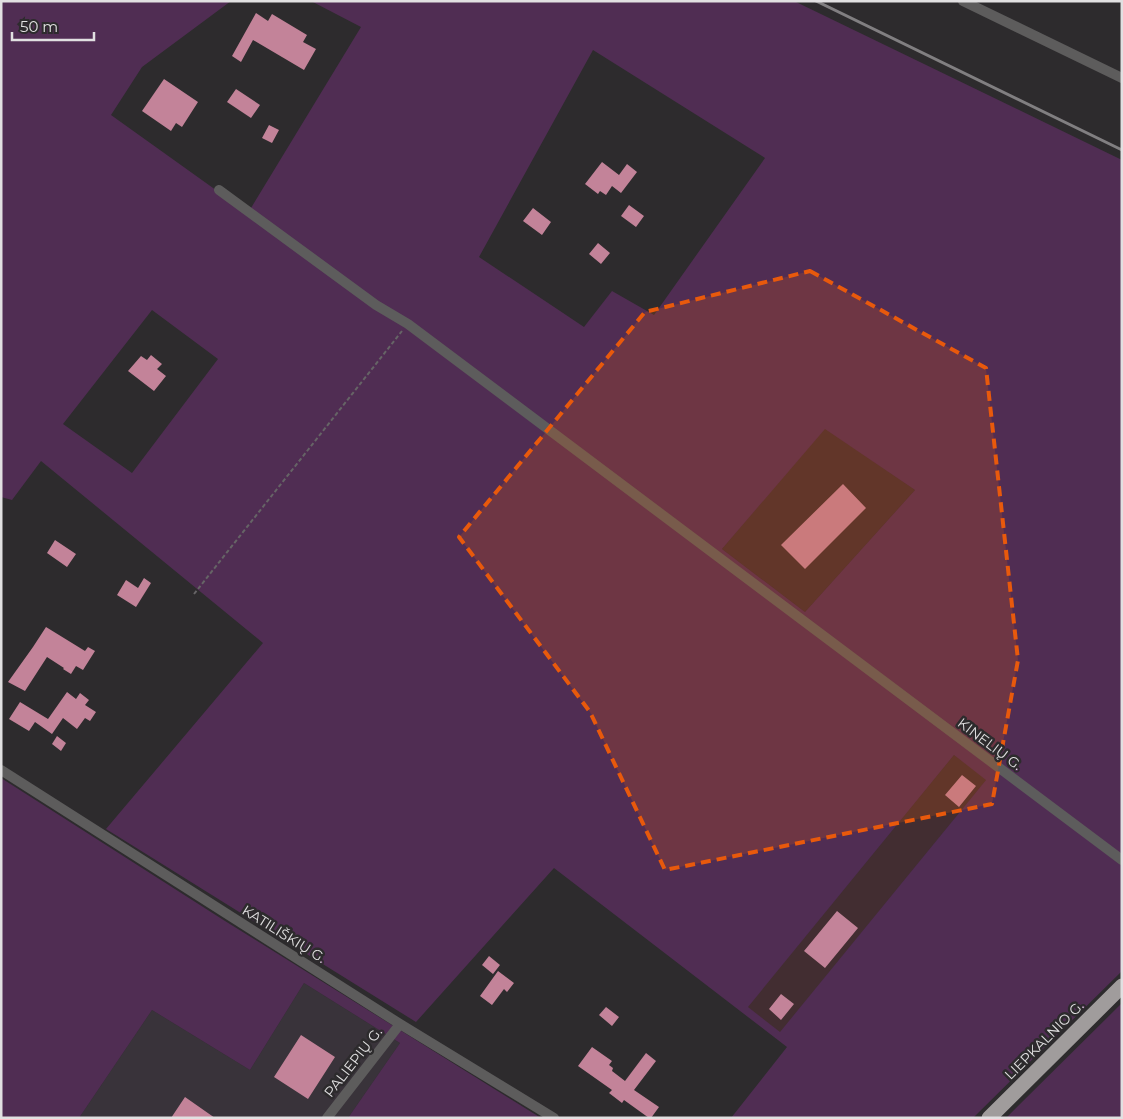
<svg xmlns="http://www.w3.org/2000/svg" width="1123" height="1119" viewBox="0 0 1123 1119" font-family="Montserrat,sans-serif">
<style>
.built{fill:#39333a}
.industrial{fill:#422d31}
.green{fill:#502d53;fill-rule:evenodd}
.building{fill:#c38399}
.lines{fill:none;stroke-linecap:round;stroke-linejoin:round}
.path{stroke:#666466;stroke-width:2;stroke-dasharray:4 2.5;stroke-linecap:butt}
.street{stroke:#5d5c5c;stroke-width:10}
.highway{stroke:#a09c9c;stroke-width:15}
.rail{stroke:#817f81;stroke-width:3}
.marked{fill:#e8590c;fill-opacity:0.2;stroke:#e8590c;stroke-width:4;stroke-dasharray:10 6;stroke-linejoin:round}
.labels{text-anchor:middle;stroke-width:5;stroke-linejoin:round;paint-order:stroke}
.street-label{font-size:14px;fill:#e1e0e1;stroke:#2d2b2d}
</style>
<rect width="100%" height="100%" fill="#2d2b2d"/>
<path class="built" d="M304,983L400,1043L348,1118H79L152,1010L250,1070Z"/>
<path class="industrial" d="M825,428L915,490L805,612L722,549Z
M954,755L987,779L780,1033L747,1007Z"/>
<path class="green" d="M1,1H231L142,67L111,115L248,213L361,27L311,1H794L1122,160V971L973,1118H731L787,1047L554,868L416,1022L106,829L263,643L41,461L12,500L1,497ZM593,50L765,158L654,315L612,291L584,327L479,257ZM152,310L218,359L132,473L63,424ZM825,429L915,490L805,612L722,549ZM954,755L986,780L780,1032L748,1007Z
M1,778L225,921L541,1118H348L400,1043L304,983L250,1070L152,1010L79,1118H1Z
M1122,1003V1118H1006Z"/>
<path class="building" d="M256,13L268,21L272,14L307,35L303,42L316,49L304,70L253,40L241,62L232,56Z
M164,79L198,102L182,127L176,123L171,131L142,111Z
M236,89L260,105L251,118L227,102Z
M269,125L279,130L272,143L262,138Z
M602,162L619,175L627,164L637,172L621,193L612,186L606,195L600,191L598,194L585,184Z
M629,205L644,216L636,227L621,216Z
M533,208L551,222L542,235L523,221Z
M598,243L610,253L601,264L589,254Z
M151,355L162,364L157,369L166,376L154,391L128,371L141,356L147,360Z
M843,484L866,508L805,569L781,545Z
M55,540L76,554L67,567L47,553Z
M144,578L151,583L136,607L117,595L126,580L138,588Z
M46,627L85,651L88,647L95,651L83,670L76,666L71,674L63,669L64,668L47,657L25,691L8,682L33,647Z
M67,692L76,699L80,693L89,700L85,705L96,712L90,721L85,718L77,729L63,718L52,734L35,722L29,731L9,719L20,702L48,719Z
M57,736L66,743L61,751L52,744Z
M962,775L976,786L959,807L945,795Z
M837,911L858,928L825,968L804,951Z
M489,956L500,965L493,974L482,965Z
M498,971L514,983L507,992L504,989L492,1005L480,996Z
M781,994L794,1004L781,1020L769,1009Z
M606,1007L619,1017L612,1026L599,1015Z
M301,1035L335,1057L308,1099L274,1077Z
M592,1047L612,1061L609,1065L613,1068L612,1071L625,1081L646,1053L656,1061L634,1090L659,1107L651,1118H649L624,1100L622,1103L609,1093L612,1090L578,1066Z
M185,1097L215,1118H171Z"/>
<g class="lines">
<path class="path" d="M194,594L402,331"/>
<path class="street" d="M963,1L1122,78
M219,190L376,305L408,324L1122,860
M1,770L400,1024L554,1118
M327,1118L400,1024"/>
<path class="highway" d="M989,1118L1122,986"/>
<path class="rail" d="M816,1L1122,150"/>
</g>
<path class="marked" d="M810,271L986,368L1018,660L992,804L665,870L590,712L459,537L645,312Z"/>
<g class="labels">
<g class="street-label">
<text transform="translate(990 744) rotate(37)" y="5">KINELIŲ G.</text>
<text transform="translate(284 934) rotate(32)" y="5">KATILIŠKIŲ G.</text>
<text transform="translate(1044 1040) rotate(-45)" y="5">LIEPKALNIO G.</text>
<text transform="translate(353 1062) rotate(-52)" y="5">PALIEPIŲ G.</text>
</g>
</g>
<rect width="1123" height="1119" fill="none" stroke="#e1e0e1" stroke-width="5"/>
<path d="M12 32v8h82v-8" fill="none" stroke="#e1e0e1" stroke-width="2.5"/>
<text x="20" y="32" font-size="15" fill="#e1e0e1" stroke="#2d2b2d" stroke-width="4" paint-order="stroke">50 m</text>
</svg>
